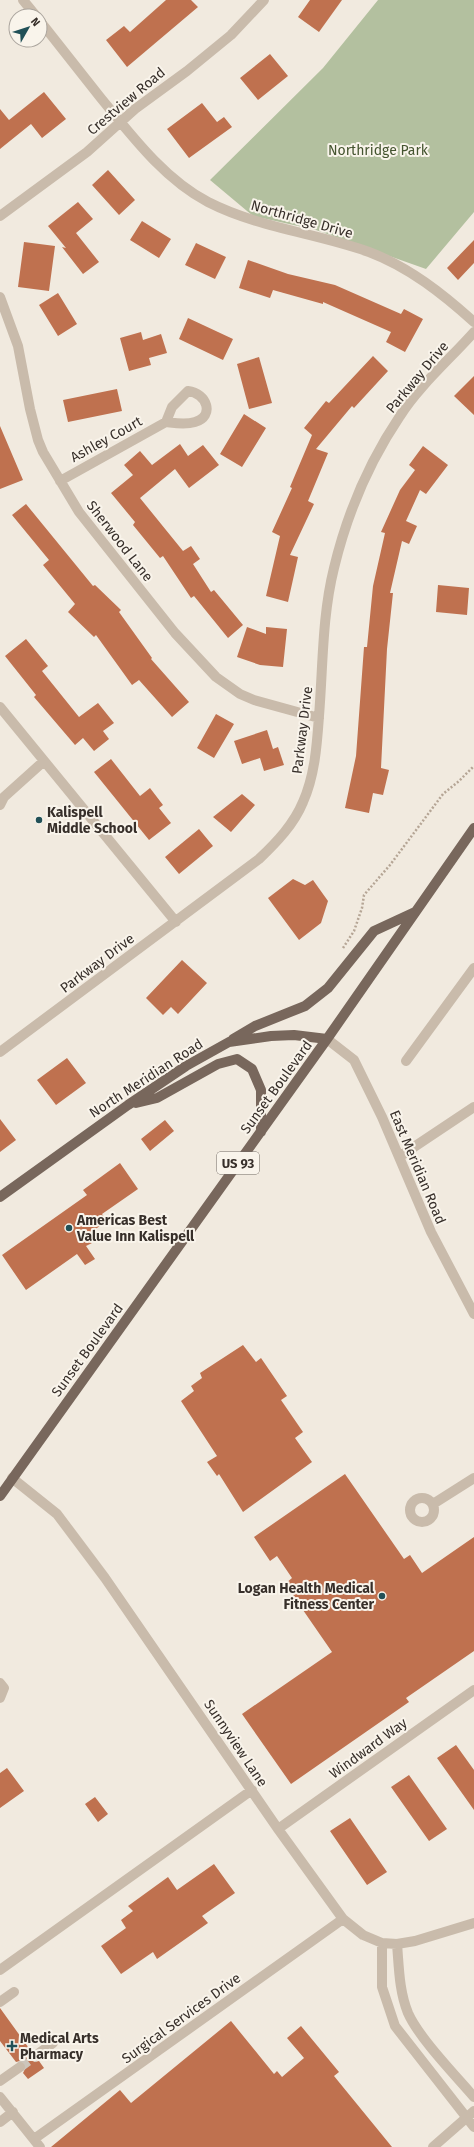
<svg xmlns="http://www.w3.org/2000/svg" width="474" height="2147" viewBox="0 0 474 2147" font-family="'Fira Sans',sans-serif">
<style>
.green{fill:#b3c09f}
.building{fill:#bf714f}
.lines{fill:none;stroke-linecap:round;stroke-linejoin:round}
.minor-tunnel{stroke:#ccc5bb;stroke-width:10;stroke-dasharray:10 5;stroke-linecap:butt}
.path{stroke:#b5a595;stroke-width:2.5;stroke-dasharray:2 2;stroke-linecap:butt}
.minor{stroke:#c9bbab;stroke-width:10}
.major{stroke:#78675c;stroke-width:10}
.poi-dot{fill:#215057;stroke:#f9f4eb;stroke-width:1.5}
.labels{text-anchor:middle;stroke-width:4;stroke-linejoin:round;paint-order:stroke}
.shield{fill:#f9f4eb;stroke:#716a64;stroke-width:1}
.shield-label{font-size:13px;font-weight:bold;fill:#372f2a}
.street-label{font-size:14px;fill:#372f2a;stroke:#f9f4eb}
.park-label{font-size:14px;fill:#44542f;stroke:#f9f4eb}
.poi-label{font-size:14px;font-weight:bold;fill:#372f2a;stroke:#f9f4eb;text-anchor:start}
</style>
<rect width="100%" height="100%" fill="#f1eadf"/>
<path class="green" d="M378,0H474V212L426,269L316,230L253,216L210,180L323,68Z"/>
<path class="building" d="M166,0H191L198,7L127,67L106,40L124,26L130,32Z
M310,0H342L319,32L298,17Z
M270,54L288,76L258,100L240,78Z
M44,92L66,119L42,138L31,124L0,149V109L9,120Z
M202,103L217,122L224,117L232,127L189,158L167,129Z
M108,170L135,200L119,215L92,185Z
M78,202L93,219L76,233L99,262L83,274L62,247L66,248L48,226Z
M142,221L171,239L159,258L130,240Z
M474,240V263L458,280L447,268Z
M24,242L55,246L49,291L18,287Z
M196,243L226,257L215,279L185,265Z
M248,260L288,274L335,285L401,314L404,309L423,319L405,352L386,342L391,332L323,302V304L273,290L270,298L239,288Z
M58,293L77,324L58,336L39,305Z
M188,318L233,339L223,360L179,339Z
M141,332L143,340L161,334L167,353L149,358L151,365L129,371L120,338Z
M373,356L388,371L354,408L352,406L316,449L328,453L308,501L314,504L290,555L298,557L288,602L266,596L280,536L272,532L292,488L290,487L312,435L304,428L326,401L329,403Z
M259,357L272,403L249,409L237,364Z
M474,376V415L454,396Z
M117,389L122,411L68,422L63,400Z
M244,414L266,428L242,467L220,454Z
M0,426L23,480L0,489Z
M180,444L188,456L203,445L219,465L189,488L175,469L140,498L183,551L191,546L200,559L193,564L211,592L214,590L243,625L228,638L194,596L191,598L163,556L160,558L133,525L135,522L111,493L133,475L124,465L140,451L152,465Z
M423,446L448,465L426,494L420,490L406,521L417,526L409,544L402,541L390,593H393L387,649L381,768L389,770L383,795L373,793L369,813L345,808L356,756L364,647H367L373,586L385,533L381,532L400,490L415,470L409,465Z
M26,504L93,586L95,585L121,610L119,612L152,658L151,659L189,702L172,717L139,680L132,685L96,635L94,637L68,612L75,604L43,565L49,560L12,515Z
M438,585L469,588L467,615L436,612Z
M247,627L266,634V627L287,629L283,667L260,665L237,657Z
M26,639L48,666L42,671L79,717L98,703L114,723L103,731L109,739L94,751L83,738L75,745L34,697L36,695L5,656Z
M216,714L234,724L214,758L197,748Z
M267,730L273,749L278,747L284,765L264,771L260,758L242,764L234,741Z
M111,759L140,796L150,788L163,805L159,808L171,823L149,840L94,772Z
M242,794L255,805L231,832L213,817Z
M199,829L213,846L179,874L165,857Z
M293,879L305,885L313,880L328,901L321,923L299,940L268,898Z
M182,960L207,983L178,1014L171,1007L163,1015L146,998Z
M67,1058L86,1083L56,1105L37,1080Z
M0,1119L16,1140L0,1152Z
M165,1120L174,1131L150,1151L141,1139Z
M120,1163L138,1189L102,1214L107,1221L87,1235L92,1243L86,1246L95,1259L85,1265L77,1254L26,1290L2,1255L87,1195L83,1190Z
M243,1345L256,1362L261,1358L287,1396L281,1400L303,1432L295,1438L312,1462L243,1512L219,1474L217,1476L207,1462L217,1456L181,1401L194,1391L191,1386L202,1378L200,1373Z
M345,1474L404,1559L410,1555L422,1573L474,1537V1651L406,1698L409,1702L291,1784L242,1714L332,1652L285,1584L292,1578L277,1556L270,1561L254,1537Z
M456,1745L474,1770V1810L437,1758Z
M7,1768L24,1791L0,1808V1773Z
M409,1775L447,1829L429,1841L391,1787Z
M95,1797L108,1814L98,1822L85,1804Z
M350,1818L387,1872L367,1885L330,1831Z
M214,1864L235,1893L202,1916L208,1923L157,1959L153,1952L121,1974L101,1946L126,1928L121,1920L133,1911L128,1906L168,1877L177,1890Z
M0,2008L31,2051L29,2056L30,2060L35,2062L39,2061L44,2068L28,2079L23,2073L26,2067L25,2063L20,2061L16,2062L0,2041Z
M231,2021L274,2074L277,2071L282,2077L304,2058L287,2038L301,2026L339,2072L334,2076L392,2147H51L120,2090L131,2103Z"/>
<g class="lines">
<path class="minor-tunnel" d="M20,2067L35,2056"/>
<path class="path" d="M343,948L354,931L362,908L364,895L390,865L443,794L459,781L474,766"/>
<path class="minor" d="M23,0L36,16
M40,21C60,46 80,72 100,97C131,135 164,179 208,202C259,228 316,233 369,252C409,267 443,294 474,322
M0,216L87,152L135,109L187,71L231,35L264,0
M0,297L18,346L30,409L38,440L43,452L79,512L175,633L216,677L240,694L254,700L319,718
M188,391C207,393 215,416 195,422C185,425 175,423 166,422L172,407Z
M60,481L166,422
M0,707L176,922
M0,805L4,797L44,761
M327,1039L354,1060L382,1117L431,1232L474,1314
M0,1052L259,859C277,842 294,824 303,802C315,775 317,744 319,716C323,667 322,616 334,568C347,514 369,462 400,416C418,387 451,358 474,332
M406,1061L474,968
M399,1157L474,1107
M12,1478L57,1514L105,1578L278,1829L343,1919L363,1935L382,1943L397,1944L415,1941L474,1923
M410 1510a12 12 0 1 1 24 0a12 12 0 1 1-24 0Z
M433,1504L474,1478
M0,1683L4,1688L0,1698
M278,1829L474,1690
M382,1943V1987L395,2026L474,2127
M397,1944C399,1967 399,1991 408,2013C419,2038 456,2076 474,2097
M0,1970L252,1790
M0,2002L14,1992
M35,2056L53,2043
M0,2081L20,2067
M0,2097L40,2147
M0,2122L13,2112
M34,2139L343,1919
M433,2147L474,2111"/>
<path class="major" d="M233,1039L255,1026L305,1006L328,988L374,931L415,912
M136,1103L157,1098L218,1064L237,1059L252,1069L261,1090V1132
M0,1197L128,1105L186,1066L229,1042L271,1036L294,1035L327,1039
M0,1496L327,1039L474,828"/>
</g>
<g class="poi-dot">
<circle cx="39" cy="820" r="4"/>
<circle cx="69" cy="1228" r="4"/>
<circle cx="382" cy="1596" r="4"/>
<path d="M10 2040h4v4h4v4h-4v4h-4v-4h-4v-4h4z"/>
</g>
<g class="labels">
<rect class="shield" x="217" y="1152" width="42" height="22" rx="3"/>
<g class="shield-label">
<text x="238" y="1168">US 93</text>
</g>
<g class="street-label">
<text transform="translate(126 101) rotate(-40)" y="5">Crestview Road</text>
<text transform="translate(302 219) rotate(16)" y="5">Northridge Drive</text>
<text transform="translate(417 377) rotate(-50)" y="5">Parkway Drive</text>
<text transform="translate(106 439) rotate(-29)" y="5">Ashley Court</text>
<text transform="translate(120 541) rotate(52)" y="5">Sherwood Lane</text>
<text transform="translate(302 730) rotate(-83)" y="5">Parkway Drive</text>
<text transform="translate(97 963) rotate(-37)" y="5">Parkway Drive</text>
<text transform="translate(146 1078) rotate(-33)" y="5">North Meridian Road</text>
<text transform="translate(276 1087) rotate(-54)" y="5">Sunset Boulevard</text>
<text transform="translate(418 1167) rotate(67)" y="5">East Meridian Road</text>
<text transform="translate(87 1350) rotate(-54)" y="5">Sunset Boulevard</text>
<text transform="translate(236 1743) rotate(56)" y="5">Sunnyview Lane</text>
<text transform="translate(368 1748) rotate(-36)" y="5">Windward Way</text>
<text transform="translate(181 2018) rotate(-36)" y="5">Surgical Services Drive</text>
</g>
<g class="park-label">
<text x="378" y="155">Northridge Park</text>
</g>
<g class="poi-label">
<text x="47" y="817">Kalispell<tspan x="47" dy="16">Middle School</tspan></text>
<text x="77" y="1225">Americas Best<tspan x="77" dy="16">Value Inn Kalispell</tspan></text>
<text x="374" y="1593" text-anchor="end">Logan Health Medical<tspan x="374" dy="16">Fitness Center</tspan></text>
<text x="20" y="2043">Medical Arts<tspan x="20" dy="16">Pharmacy</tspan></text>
</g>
</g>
<g transform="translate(28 28) rotate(51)"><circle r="19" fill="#f9f4eb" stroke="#aba59e"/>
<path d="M0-3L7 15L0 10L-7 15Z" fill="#215057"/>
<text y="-6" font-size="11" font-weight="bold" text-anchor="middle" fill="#372f2a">N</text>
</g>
</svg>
